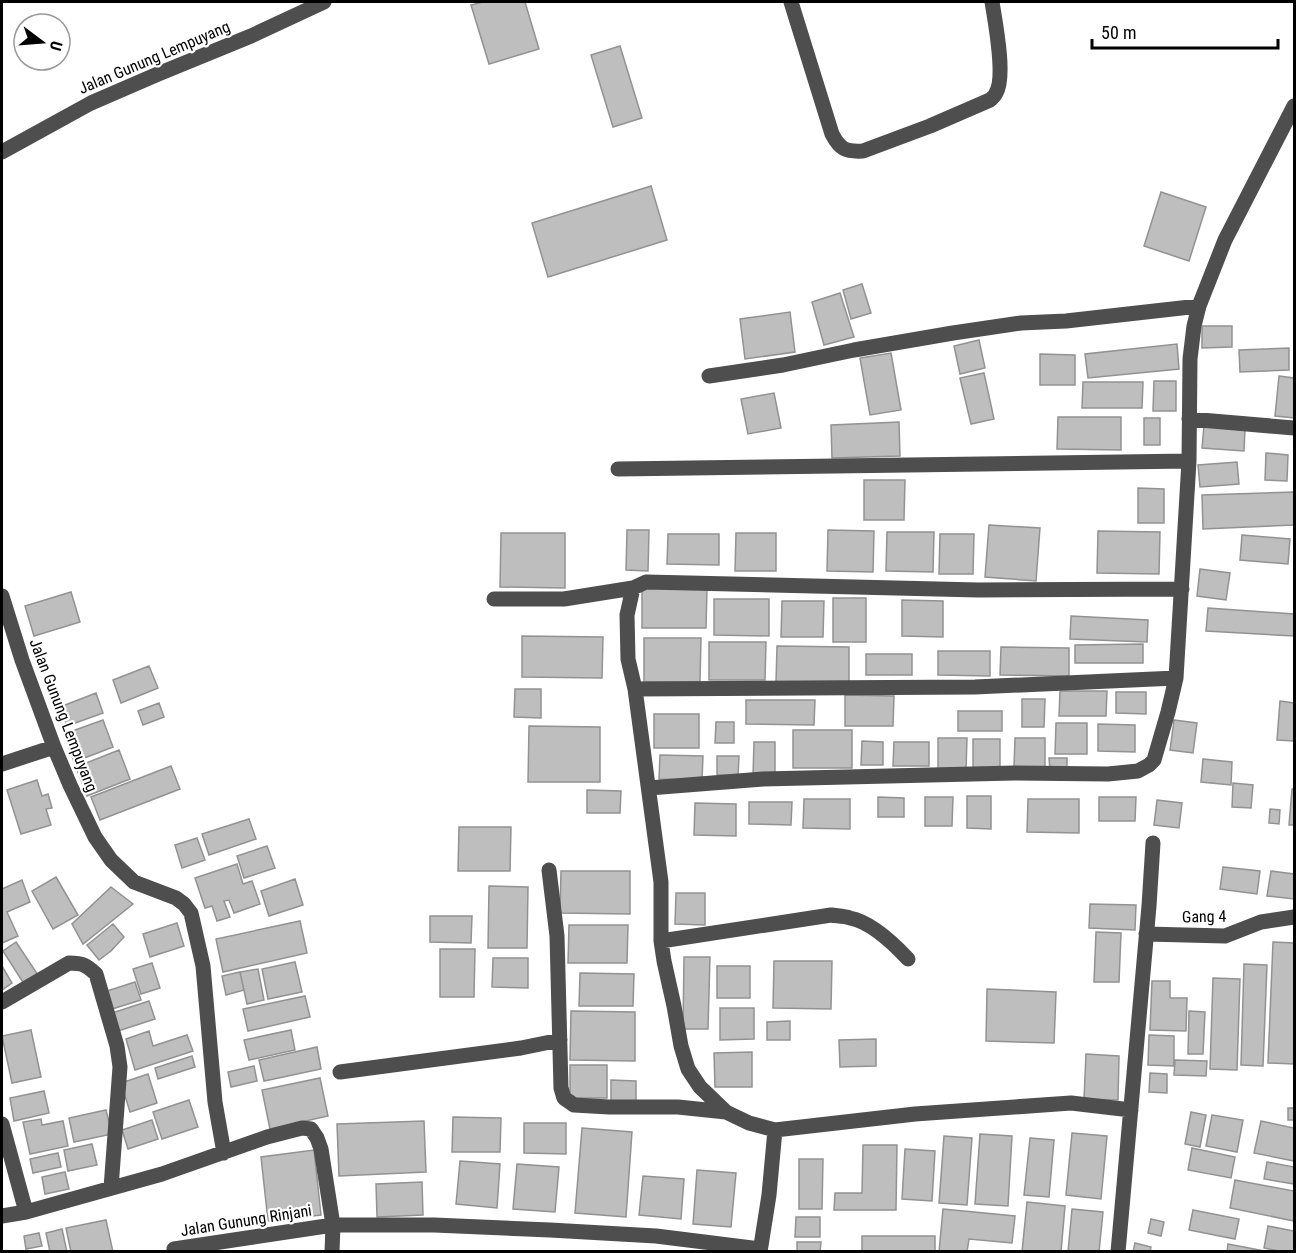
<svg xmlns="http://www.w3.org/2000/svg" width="1296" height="1253" viewBox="0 0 1296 1253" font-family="'Roboto Condensed',sans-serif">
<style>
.building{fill:#bebebe;stroke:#929292;stroke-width:1.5}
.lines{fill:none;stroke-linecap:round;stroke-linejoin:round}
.minor{stroke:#4e4e4e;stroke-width:15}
.labels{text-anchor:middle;stroke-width:4.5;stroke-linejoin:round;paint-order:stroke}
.street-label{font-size:16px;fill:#000;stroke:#fff}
</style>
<rect width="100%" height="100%" fill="#fff"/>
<path class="building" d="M483,2H525L539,49L489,64L471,5Z
M620,46L642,118L613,127L591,55Z
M651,186L667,240L548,277L532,223Z
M1161,192L1206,207L1189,261L1144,246Z
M862,284L871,313L851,319L843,290Z
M840,293L854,337L824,345L812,302Z
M790,312L795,352L745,359L740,319Z
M1202,326H1232V347L1202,348Z
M979,340L985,368L960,374L954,346Z
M1177,344L1179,369L1088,378L1085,354Z
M1289,348V370L1240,372L1239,350Z
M891,353L901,410L870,415L860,358Z
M1040,354L1075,355V385H1040Z
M984,373L994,419L971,424L960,378Z
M1279,376L1294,378V418L1275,416Z
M1154,381H1176V411H1153Z
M1083,382H1143L1142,408H1082Z
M774,393L781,428L748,434L741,399Z
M1058,417H1121V450L1057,449Z
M1144,418H1160V445H1144Z
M899,422L900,456L832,458L831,425Z
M1204,426L1245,429L1244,451L1202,448Z
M1266,453L1288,455L1287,481L1265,480Z
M1237,462L1239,484L1200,487L1198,465Z
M864,480H905L904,520H864Z
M1138,488L1164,489V523H1138Z
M1294,492V525L1203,529L1202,495Z
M989,525L1040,528L1036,581L985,577Z
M627,530H649L648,571L626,570Z
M828,530L874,531L873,572L827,571Z
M1098,531L1160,532L1159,574L1097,573Z
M887,532H934L933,572L886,571Z
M501,533H565V588L500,587Z
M736,533H776V571H735Z
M668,534H719V565L667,564Z
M940,534H974L973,574H939Z
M1242,535L1290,539L1288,564L1240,560Z
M1200,569L1230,573L1226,600L1197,596Z
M642,588L707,589L706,628H642Z
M71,592L80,622L34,636L25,606Z
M833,598H866V642H833Z
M714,599H769V636L714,635Z
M902,600L943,601V637L902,636Z
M782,601H824L823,637H781Z
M1208,608L1294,614V636L1206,631Z
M1071,616L1148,620L1147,642L1070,639Z
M522,636L603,637L602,678L522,677Z
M644,638H701L700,682H644Z
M709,642H766L765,680H709Z
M1143,644V663H1075V645Z
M777,646L849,647V682H776Z
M1001,647L1069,648V676L1000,675Z
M938,651H990V676L938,675Z
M866,654H912V675H866Z
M149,666L158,688L121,703L113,680Z
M515,689H541V718L514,717Z
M1060,691H1107L1106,716H1059Z
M1116,692H1146V714L1116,713Z
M96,693L103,713L67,726L60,707Z
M845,695L894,696L893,726H845Z
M1022,699H1045L1044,727H1022Z
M746,700H815L814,725L746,724Z
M1280,701L1294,703V741L1277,740Z
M159,703L164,717L143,725L138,711Z
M958,711H1002V731H958Z
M654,714H699V748H654Z
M103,720L113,747L74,762L64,734Z
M1174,720L1197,723L1193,753L1170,750Z
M716,722H734V743H715Z
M1056,723H1087V754H1055Z
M1098,724L1135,725V752L1098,751Z
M529,726L600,727V782H528Z
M793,730H852V768H793Z
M938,738H967L966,770H938Z
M1015,738H1045V767H1014Z
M973,739H1000V770L973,769Z
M862,741L883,742V765H861Z
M754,742H775V775H753Z
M894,742H929V766H893Z
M119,750L130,779L87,796L76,767Z
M660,755L703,756L702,780L659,779Z
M717,756H739L738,776L717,775Z
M1049,758H1067V770H1050Z
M1203,759L1232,762L1231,785L1201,782Z
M171,766L180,789L100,820L91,797Z
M37,780L42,796L48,794L52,808L46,809L51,825L21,834L7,790Z
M1233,783L1253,785L1251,808L1232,807Z
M1292,789H1294V825H1289Z
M587,790L621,791L620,813H587Z
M967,796H991V829L967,828Z
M878,797L904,798V817H878Z
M925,797H953L952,826H925Z
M1099,797H1136L1135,821H1099Z
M804,799H850V829L803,828Z
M1028,799H1079V833L1027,832Z
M1157,800L1182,803L1179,828L1154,825Z
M749,802H792L791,825L749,824Z
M695,803L736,804V836L694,835Z
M1270,809L1280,810L1279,824L1269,823Z
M249,819L256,839L209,855L202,834Z
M459,827H511L510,871H458Z
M197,838L205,860L182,868L175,845Z
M267,846L275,868L244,878L237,856Z
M237,864L243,884L252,881L260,904L234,913L229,900L224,901L230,917L217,921L212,906L205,908L195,878Z
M1223,867L1260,871L1257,894L1220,889Z
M561,871H630V914L560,913Z
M1271,871L1294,874V899L1267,896Z
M56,877L78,915L53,929L32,891Z
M295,879L303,905L269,916L261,891Z
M22,880L30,902L7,912L18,936L2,943V889Z
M489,886L528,887L527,948H488Z
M111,887L133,904L83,944L72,924Z
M676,893H705V925L675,924Z
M1090,904L1136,905L1135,930L1089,928Z
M430,916H472L471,943L430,942Z
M300,921L307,953L223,972L216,939Z
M177,923L184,946L150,957L143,934Z
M113,924L124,937L111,951L99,960L87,945Z
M569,925H628L627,963H568Z
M1096,932L1121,933L1119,982H1094Z
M16,942L38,975L24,984L3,951Z
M1273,942L1294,943V1064L1268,1063Z
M440,949H475L474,997H440Z
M684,957H710L708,1029H683Z
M493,958H528V988L492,987Z
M774,961H832L831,1009L773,1008Z
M295,962L302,992L268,999L262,969Z
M152,963L160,988L141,994L133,969Z
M1244,964L1267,965L1263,1066L1241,1065Z
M2,966L12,983L2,990Z
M717,966H750V998H717Z
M258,969L264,1000L247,1004L240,972Z
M240,972L244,990L226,995L222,976Z
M580,973L634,974L633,1006H579Z
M1213,978L1240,979L1237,1070L1210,1069Z
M1152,981H1170V998H1187L1186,1031L1150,1030Z
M135,982L141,1000L109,1010L104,992Z
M987,989L1056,992L1054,1043L986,1041Z
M305,996L310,1017L248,1031L243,1009Z
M149,1001L155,1019L115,1032L109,1014Z
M720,1008H754V1039L720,1040Z
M571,1011L635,1012V1061L570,1060Z
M1189,1011L1205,1012L1203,1054H1188Z
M790,1021V1040H767V1022Z
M31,1030L41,1077L12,1083L2,1036Z
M291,1030L295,1050L249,1060L244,1040Z
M149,1031L153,1046L187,1035L193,1051L135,1070L126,1039Z
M1149,1035L1174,1036V1066L1148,1065Z
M876,1039V1066L840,1067L839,1040Z
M317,1047L321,1069L264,1081L259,1060Z
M752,1052V1087H715L714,1053Z
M1086,1054L1119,1056L1118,1100L1084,1099Z
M192,1056L195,1067L158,1079L155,1068Z
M1175,1060L1207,1061L1206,1076L1174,1075Z
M570,1065H607V1098H570Z
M254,1066L257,1081L231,1087L228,1072Z
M1150,1073L1167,1074V1093L1149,1092Z
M148,1074L157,1103L130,1112L121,1083Z
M320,1078L328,1116L270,1129L262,1090Z
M611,1080L636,1081V1103L611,1102Z
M44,1091L49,1113L14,1121L10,1098Z
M189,1100L198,1127L162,1139L153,1112Z
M1288,1108H1294V1120H1288Z
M106,1110L112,1134L74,1142L69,1118Z
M1191,1112L1206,1115L1200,1147L1185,1144Z
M1212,1115L1243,1120L1237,1152L1206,1146Z
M453,1117L501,1118L500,1152H452Z
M41,1119L42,1125L63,1121L68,1146L30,1154L23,1122Z
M152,1120L158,1139L128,1149L122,1130Z
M424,1121L426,1172L339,1176L337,1124Z
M1261,1121L1294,1128V1161L1254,1153Z
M524,1123H566V1154L524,1153Z
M582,1128L632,1132L626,1217L575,1213Z
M1072,1133L1107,1136L1101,1199L1066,1195Z
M980,1134L1012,1136L1008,1206L975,1204Z
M944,1136L972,1138L967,1205L939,1203Z
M1030,1138L1054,1140L1049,1197L1024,1195Z
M92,1144L97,1165L68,1171L64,1150Z
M863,1145H897L896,1210H834L835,1193H862Z
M1192,1148L1235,1157L1231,1178L1188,1170Z
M905,1149L935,1151L932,1201L902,1199Z
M314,1150L321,1215L268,1221L261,1157Z
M58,1153L61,1167L33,1173L30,1159Z
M799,1159H823L822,1209H799Z
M460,1161L500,1164L497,1208L456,1204Z
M1267,1162L1294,1167V1184L1264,1179Z
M517,1164L559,1167L555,1212L513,1209Z
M697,1170L736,1173L731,1227L693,1224Z
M65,1172L69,1189L45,1194L42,1177Z
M643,1176L684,1179L681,1219L639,1215Z
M1235,1180L1294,1191V1221L1230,1208Z
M422,1182L423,1215L377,1217L376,1184Z
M1027,1202L1065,1206L1061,1252H1022Z
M943,1209L1015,1216L1012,1243L969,1239L967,1252H939Z
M1072,1209L1103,1212L1099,1252H1068Z
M1193,1210L1239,1219L1235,1239L1189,1230Z
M796,1217H820V1237H795Z
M1151,1219L1164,1222L1161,1236L1148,1233Z
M106,1220L113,1252H71L66,1228Z
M1268,1226L1294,1231V1252H1283L1264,1248Z
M62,1229L67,1252H50L46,1233Z
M39,1233L42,1246L26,1249L24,1236Z
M862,1236H935V1252H862Z
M797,1242H821L820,1252H797Z
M1135,1243L1151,1247L1150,1252H1133Z
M1228,1244L1270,1252H1227Z"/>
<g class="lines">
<path class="minor" d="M791,2L832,134C840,149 845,152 863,151L930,126L990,100C992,98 995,96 996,93C1006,77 995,21 992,2
M2,152L91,103L158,74L251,36L324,2
M709,376L783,365L854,350L953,333L1021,323L1066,321L1199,306
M1189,419L1294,428
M618,469L1189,461
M633,588L627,615L628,659L635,689L661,882V941L664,961L674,1006L681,1046L688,1069L700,1087L726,1112L749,1123L775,1130L915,1114L1071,1103L1131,1110
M2,596L22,660L54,747L70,785L95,837L111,860L134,882L176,898L184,904L191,913L203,966L215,1102L224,1153
M494,599H564L633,588L646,582L978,590L1182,589
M635,689L975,687L1176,678
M2,764L54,747
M649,788L763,779L1014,773L1108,774L1138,771L1149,765L1154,760L1168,712L1176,678L1189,461L1190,359L1194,326L1199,306L1225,240L1294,106
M549,870L557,936L561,1088L564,1098L574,1105L609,1107H678L726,1112
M1146,934L1225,936L1261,922L1294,917
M661,941L831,915C837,916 844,916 850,918C871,922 894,944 908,959
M2,1002L69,963C83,963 86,965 96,974L117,1046L120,1067L111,1188
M340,1072L521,1048L560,1040
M2,1124L26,1212
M2,1216L26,1212L162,1174L267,1137L302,1128L311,1129L317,1138L321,1149L333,1225L332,1252
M174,1249L333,1225H434L550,1230L656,1236L760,1249
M760,1252L769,1195L775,1130
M1118,1252L1149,906L1153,843"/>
</g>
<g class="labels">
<g class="street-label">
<text transform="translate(154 57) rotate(-23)" y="6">Jalan Gunung Lempuyang</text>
<text transform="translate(64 715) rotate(69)" y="6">Jalan Gunung Lempuyang</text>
<text transform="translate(1204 916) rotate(-1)" y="6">Gang 4</text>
<text transform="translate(246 1220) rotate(-9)" y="6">Jalan Gunung Rinjani</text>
</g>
</g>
<rect width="1296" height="1253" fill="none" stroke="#000000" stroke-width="6"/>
<g transform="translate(42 42) rotate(106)"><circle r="28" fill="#ffffff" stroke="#999999" stroke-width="1.5"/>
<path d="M0-4.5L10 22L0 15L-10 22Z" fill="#000000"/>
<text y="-9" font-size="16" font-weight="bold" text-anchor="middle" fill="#000000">U</text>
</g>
<path d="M1092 39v9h186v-9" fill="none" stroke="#000000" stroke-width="3"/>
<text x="1101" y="39" font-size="18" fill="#000000" stroke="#ffffff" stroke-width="4.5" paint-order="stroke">50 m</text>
</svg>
